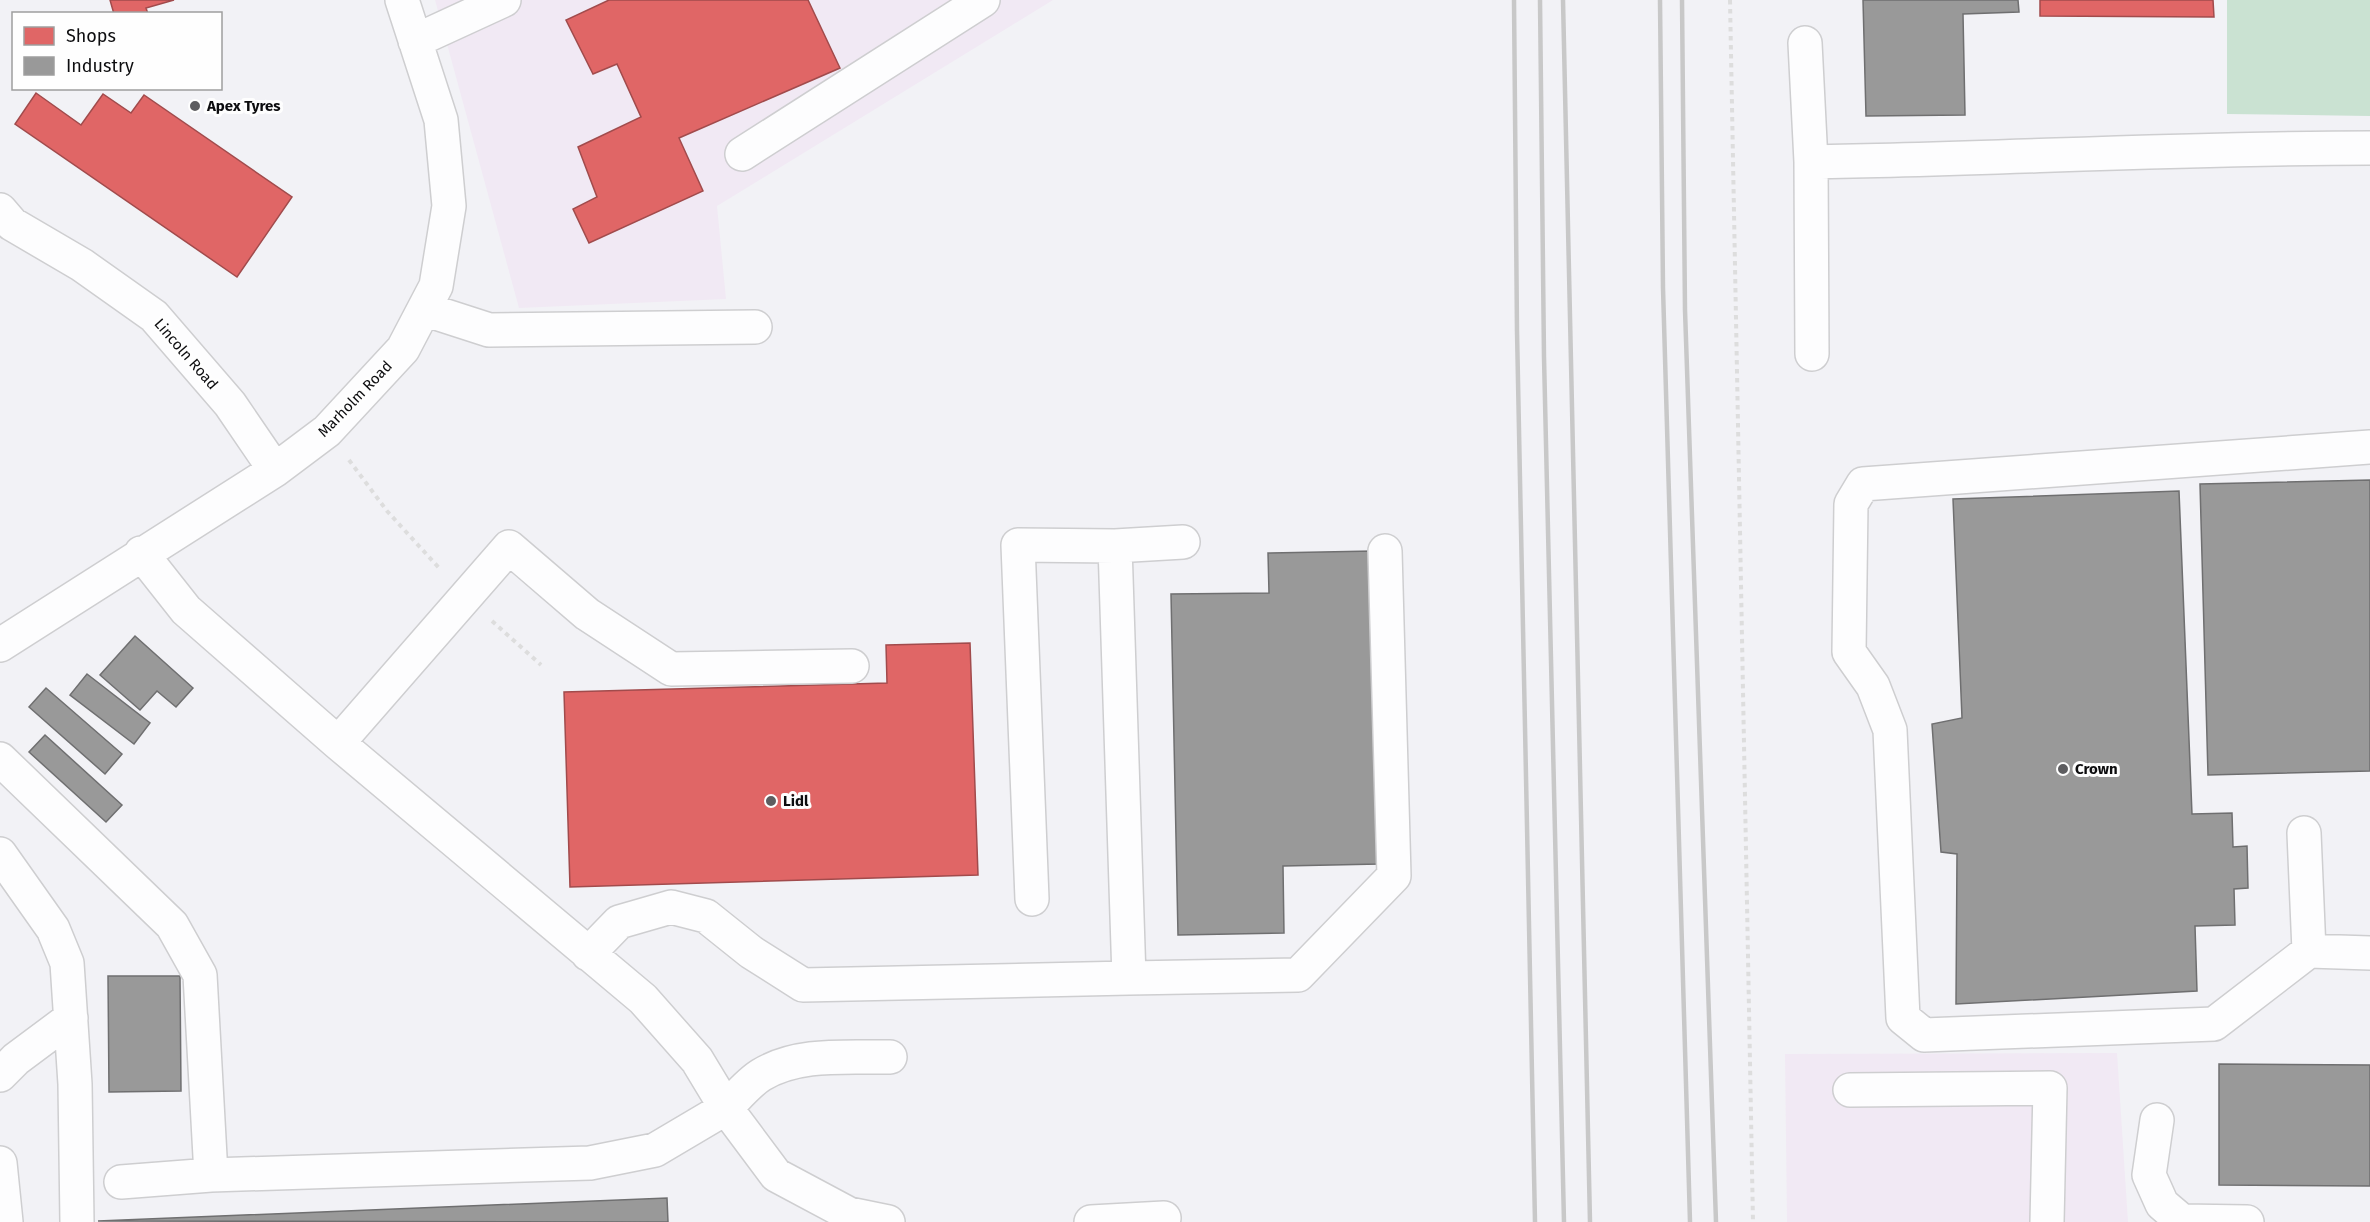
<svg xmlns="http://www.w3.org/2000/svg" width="2370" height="1222" viewBox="0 0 2370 1222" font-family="'Fira Sans',sans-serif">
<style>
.commercial{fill:#f1e9f4}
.green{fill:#cae2d2}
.shops{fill:#e06666;stroke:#a14b4c;stroke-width:1.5}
.industry{fill:#999;stroke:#6f6f70;stroke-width:1.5}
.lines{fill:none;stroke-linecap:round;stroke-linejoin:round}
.minor-casing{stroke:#ceced0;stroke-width:36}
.path{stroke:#ddd;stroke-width:4;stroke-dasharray:4.5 4.5;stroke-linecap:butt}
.minor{stroke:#fdfdfe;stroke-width:33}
.rail{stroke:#c8c8c8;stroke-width:4.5}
.poi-dot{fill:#5d5d60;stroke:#fefefe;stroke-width:2}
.labels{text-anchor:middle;stroke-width:6;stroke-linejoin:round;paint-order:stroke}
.poi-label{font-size:15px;font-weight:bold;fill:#0d0d0f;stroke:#fefefe;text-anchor:start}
.street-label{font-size:15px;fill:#0d0d0f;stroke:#fefefe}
</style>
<rect width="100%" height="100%" fill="#f2f2f6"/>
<path class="commercial" d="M435,0H1053L717,206L726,299L519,308Z
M2117,1053L2128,1222H1787L1785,1054Z"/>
<path class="green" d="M2227,0H2370V116L2227,114Z"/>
<path class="shops" d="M110,0H174L146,8L148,14H114Z
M609,0H808L840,68L679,138L703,191L589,243L573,209L597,197L578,147L641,117L617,64L593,74L566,20Z
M2040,0H2213L2214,17L2040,16Z
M36,93L81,125L103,94L131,113L144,95L292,197L237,277L15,124Z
M970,643L978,875L570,887L564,692L887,683L886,645Z"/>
<path class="industry" d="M1863,0H2018L2019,12L1963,14L1965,115L1866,116Z
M2370,480V771L2208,775L2200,484Z
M2179,491L2192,814L2232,813L2233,847L2247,846L2248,888L2234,889L2235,925L2195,926L2197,991L1956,1004L1957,854L1941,852L1932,724L1962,718L1953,499Z
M1373,551L1379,864L1283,866L1284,933L1178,935L1171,594L1269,593L1268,553Z
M135,636L193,688L176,707L157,691L140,710L100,675Z
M87,674L150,723L134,744L70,695Z
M46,688L122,754L105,774L29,707Z
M45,735L122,805L106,822L29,752Z
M108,976H180L181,1091L109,1092Z
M2219,1064L2370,1065V1186L2219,1185Z
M667,1198L668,1222L98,1221Z"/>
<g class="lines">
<g class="minor-casing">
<path id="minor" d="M415,41L504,0
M1805,43L1811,162L1812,354
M742,154L983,0
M1811,162C1998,159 2184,148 2370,148
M0,210L12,224L82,265L154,316L230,404L275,470
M424,309L489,330L755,327
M141,553L186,610L338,743L643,999L697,1060L726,1108C737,1097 748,1083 761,1075C799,1052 847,1058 890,1057
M0,645L275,470L327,431L403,349L436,286L449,206L441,120L402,0
M338,743L509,547L587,614L671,669L852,666
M0,759L172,925L200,975L211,1175L121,1182
M2304,833L2309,951L2370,953
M0,854L53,929L67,963L75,1084L77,1222
M1032,899L1018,545L1115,546L1183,542
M2309,951L2214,1024L1924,1035L1903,1018L1890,730L1873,686L1849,652L1851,504L1863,484L2370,447
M588,954L619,922L671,907L706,916L751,952L803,985L1129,978L1115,546
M1129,978L1298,975L1394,876L1385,551
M0,1075L16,1059L71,1018
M1850,1090L2050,1088L2047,1222
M2157,1120L2149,1175L2162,1204L2182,1221L2247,1222
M0,1163L6,1222
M211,1175L590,1163L655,1150L726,1108L776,1175L849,1214L888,1222
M1091,1222L1164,1218"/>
</g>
<path class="path" d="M1730,0L1753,1222
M349,460L387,511L440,569
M492,621L541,665"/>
<use href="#minor" class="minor"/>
<path class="rail" d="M1514,0L1517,331L1535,1222
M1540,0L1544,357L1564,1222
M1563,0L1590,1222
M1660,0L1663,288L1690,1222
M1682,0L1685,310L1716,1222"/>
</g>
<g class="poi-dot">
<circle cx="195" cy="106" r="6"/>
<circle cx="2063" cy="769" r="6"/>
<circle cx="771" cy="801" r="6"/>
</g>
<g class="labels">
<g class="poi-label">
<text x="207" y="111">Apex Tyres</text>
<text x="2075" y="774">Crown</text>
<text x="783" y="806">Lidl</text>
</g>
<g class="street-label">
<text transform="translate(186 354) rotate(49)" y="5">Lincoln Road</text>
<text transform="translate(355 399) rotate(-46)" y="5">Marholm Road</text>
</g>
</g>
<rect x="12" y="12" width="210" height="78" fill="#fefefe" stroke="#9e9e9e" stroke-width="1.5"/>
<rect x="24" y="27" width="30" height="18" fill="#e06666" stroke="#9e9e9e" stroke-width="1.5"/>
<text x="66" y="42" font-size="18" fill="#0d0d0f">Shops</text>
<rect x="24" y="57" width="30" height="18" fill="#999999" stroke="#9e9e9e" stroke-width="1.5"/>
<text x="66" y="72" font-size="18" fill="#0d0d0f">Industry</text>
</svg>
